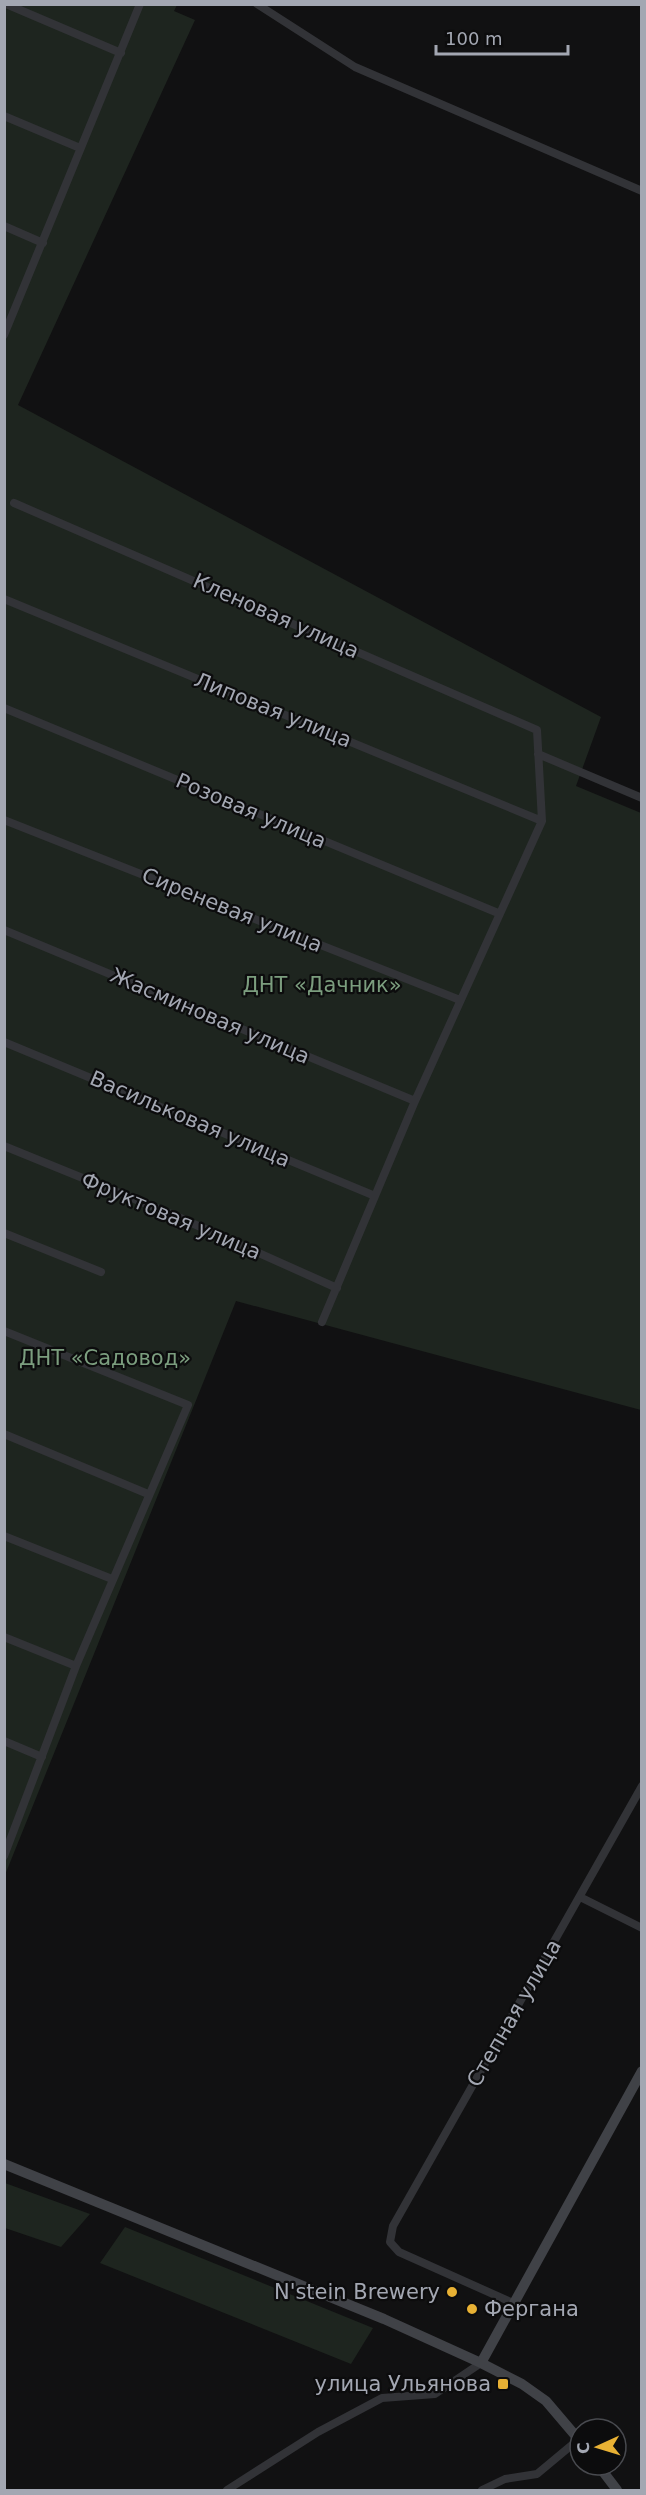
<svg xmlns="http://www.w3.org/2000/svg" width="646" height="2495" viewBox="0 0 646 2495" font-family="'DejaVu Sans',sans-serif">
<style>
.green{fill:#1e251f}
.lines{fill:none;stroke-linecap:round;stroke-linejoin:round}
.street{stroke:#323337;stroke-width:8}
.secondary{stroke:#404247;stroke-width:10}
.poi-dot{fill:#e8b134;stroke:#0c0c0d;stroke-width:2}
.labels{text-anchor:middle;stroke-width:4.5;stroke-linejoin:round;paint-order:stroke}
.street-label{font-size:21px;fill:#a3a7b2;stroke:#0c0c0d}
.park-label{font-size:21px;fill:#7b9d7e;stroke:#0c0c0d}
.poi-label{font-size:21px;fill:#a3a7b2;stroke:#0c0c0d;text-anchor:end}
</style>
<rect width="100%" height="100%" fill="#111112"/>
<path class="green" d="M5,5H177L174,11L195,20L18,405L601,717L576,786L641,813V1410L236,1301L5,1875Z
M4,2183H5L90,2214L61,2247L5,2228Z
M125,2227L373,2328L351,2364L100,2263Z"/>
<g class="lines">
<path class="street" d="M6,4L121,53
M257,4L355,67L642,191
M4,116L80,148
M4,226L43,243
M4,335L140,4
M14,503L537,730L542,821L415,1101L322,1322
M4,599L542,821
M4,708L498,913
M538,754L642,798
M4,820L460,1000
M4,930L415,1101
M4,1042L375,1196
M4,1146L176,1216L337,1288
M4,1233L101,1272
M4,1331L188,1405L76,1666L4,1856
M4,1434L148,1494
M4,1536L112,1579
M4,1637L76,1666
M4,1741L42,1757
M580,1897L642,1928
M513,2303L399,2252L390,2242L393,2226L642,1786
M227,2490L318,2432L382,2398L435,2394L481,2363
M482,2490L505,2479L537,2474L579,2439"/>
<path class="secondary" d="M4,2164L384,2319L481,2363L522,2384L546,2401L580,2441
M481,2363L642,2071
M598,2465L617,2490"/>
</g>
<g class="poi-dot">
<circle cx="452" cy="2292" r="6"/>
<circle cx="472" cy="2309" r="6"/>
<rect x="497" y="2378" width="12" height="12" rx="3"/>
</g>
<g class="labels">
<g class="street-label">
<text transform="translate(276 616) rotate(24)" y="7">Кленовая улица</text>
<text transform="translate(273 710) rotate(22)" y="7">Липовая улица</text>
<text transform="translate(251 811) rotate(23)" y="7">Розовая улица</text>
<text transform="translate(232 910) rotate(22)" y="7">Сиреневая улица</text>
<text transform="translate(210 1016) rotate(23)" y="7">Жасминовая улица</text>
<text transform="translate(190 1119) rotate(23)" y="7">Васильковая улица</text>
<text transform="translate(171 1216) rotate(23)" y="7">Фруктовая улица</text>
<text transform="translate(514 2013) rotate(-60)" y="7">Степная улица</text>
</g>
<g class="park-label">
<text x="322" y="992">ДНТ «Дачник»</text>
<text x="105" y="1365">ДНТ «Садовод»</text>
</g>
<g class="poi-label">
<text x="440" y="2299">N'stein Brewery</text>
<text x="484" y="2316" text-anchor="start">Фергана</text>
<text x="491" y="2391">улица Ульянова</text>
</g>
</g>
<rect width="646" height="2495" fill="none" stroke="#a3a7b2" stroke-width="12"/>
<g transform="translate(598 2447) rotate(266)"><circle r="28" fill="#0c0c0d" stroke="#484a4f" stroke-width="1.5"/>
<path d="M0-4.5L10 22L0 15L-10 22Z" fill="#e8b134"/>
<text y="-9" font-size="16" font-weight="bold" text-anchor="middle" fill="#a3a7b2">С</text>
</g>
<path d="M436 45v9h132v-9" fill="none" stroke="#a3a7b2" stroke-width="3"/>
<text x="445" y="45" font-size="18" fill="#a3a7b2" stroke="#0c0c0d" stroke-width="4.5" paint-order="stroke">100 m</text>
</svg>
